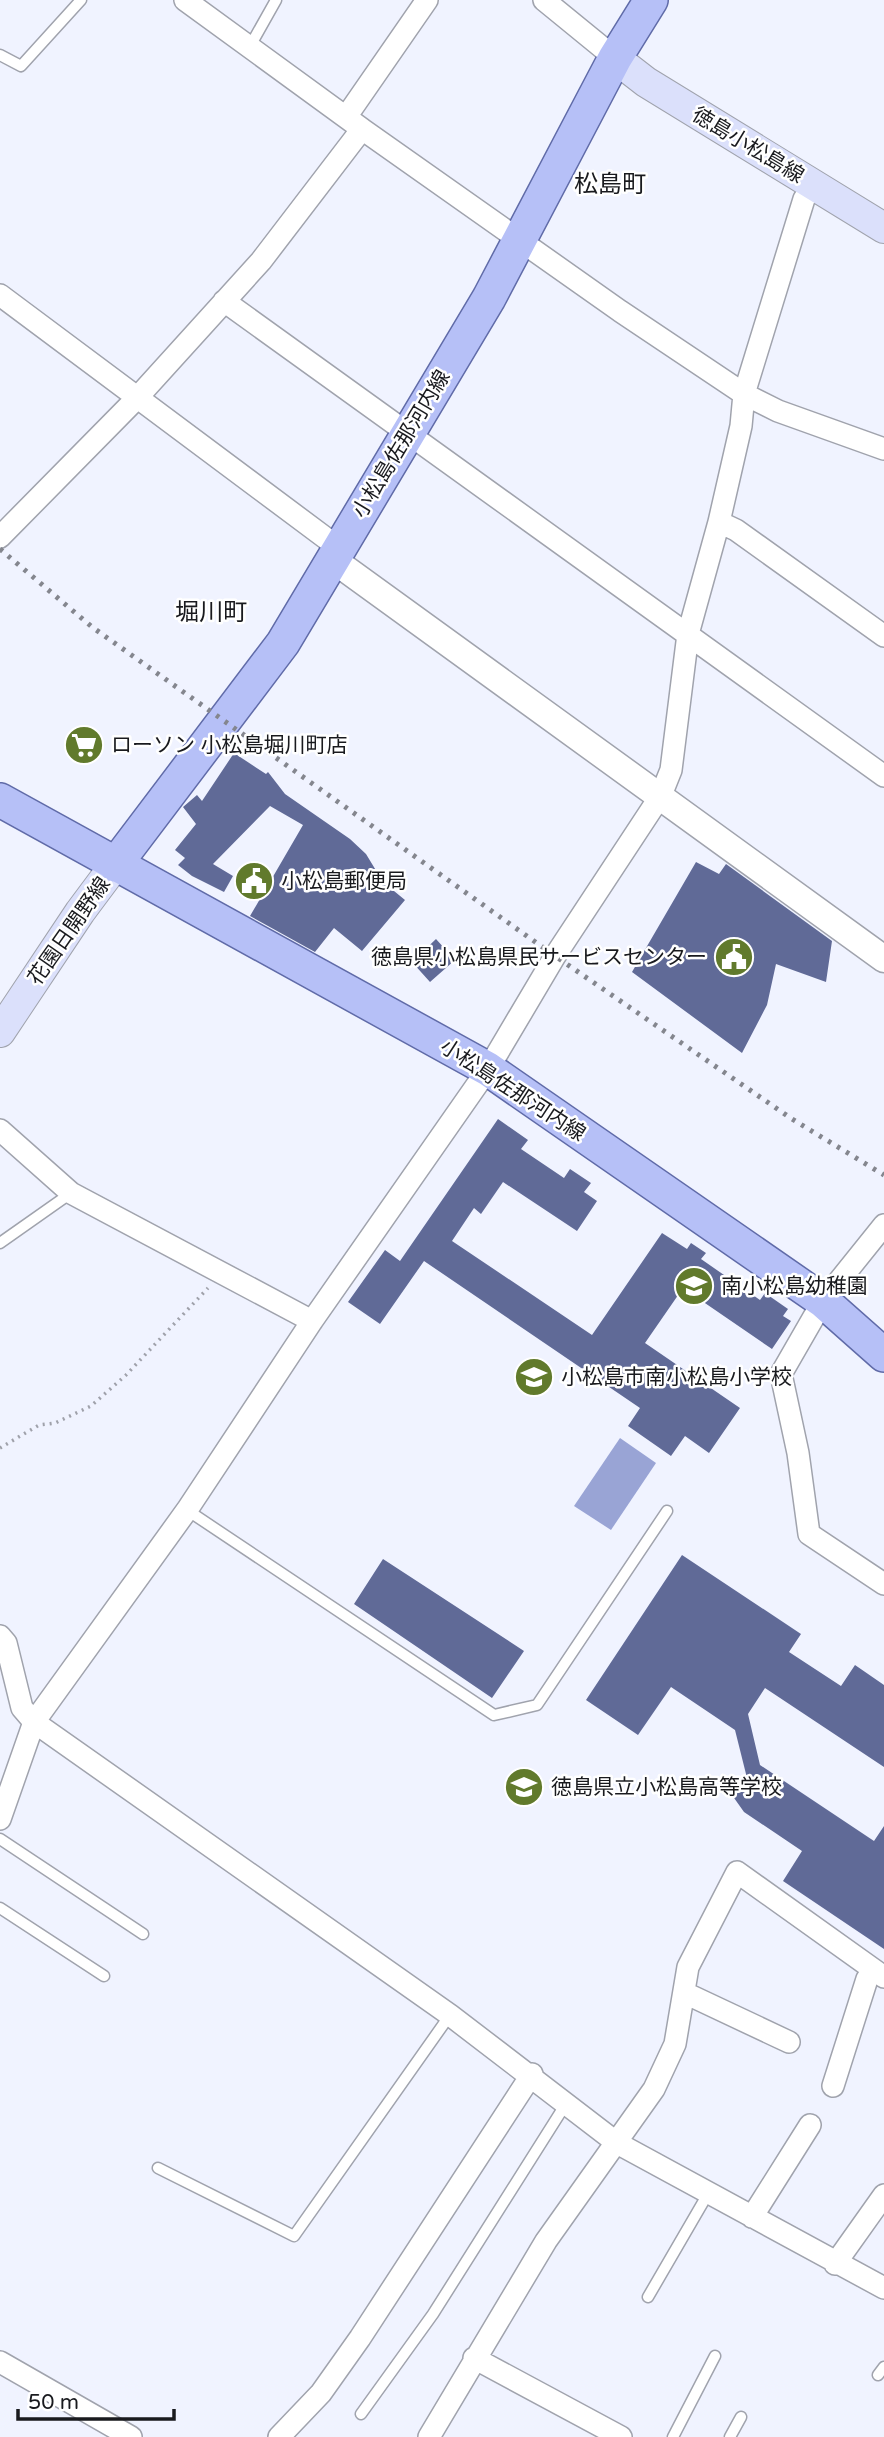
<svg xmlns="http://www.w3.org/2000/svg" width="884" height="2437" viewBox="0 0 884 2437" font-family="'Varela Round','Noto Sans JP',sans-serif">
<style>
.water{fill:#99a4d5}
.building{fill:#606a97}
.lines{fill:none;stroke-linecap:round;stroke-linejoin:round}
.service-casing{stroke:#a0a3ad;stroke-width:13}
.minor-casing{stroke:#a0a3ad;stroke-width:24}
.tertiary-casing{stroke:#a0a3ad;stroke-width:29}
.secondary-casing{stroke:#a0a3ad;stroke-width:32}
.primary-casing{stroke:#606ba8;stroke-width:36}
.path{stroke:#9fa1aa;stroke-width:3.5;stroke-dasharray:2 5;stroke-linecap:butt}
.service{stroke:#fff;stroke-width:10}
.minor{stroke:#fff;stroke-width:21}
.tertiary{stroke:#fff;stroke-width:26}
.secondary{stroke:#dbe0fb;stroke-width:30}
.primary{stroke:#b6c0f7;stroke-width:33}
.rail{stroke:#84868e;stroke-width:5;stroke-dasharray:3.5 7;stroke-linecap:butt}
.labels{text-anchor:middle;stroke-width:5;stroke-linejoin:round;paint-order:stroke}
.street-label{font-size:21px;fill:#191a1e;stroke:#fff}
.poi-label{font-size:21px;fill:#191a1e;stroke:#fff;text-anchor:start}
.quarter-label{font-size:24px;fill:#191a1e;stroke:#fff}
</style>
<rect width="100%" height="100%" fill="#f0f3ff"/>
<path class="water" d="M620,1438L656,1463L611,1530L574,1506Z"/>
<path class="building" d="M234,753L266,774L268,772L285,794L350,839L366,854L383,882L405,900L362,951L334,928L315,952L250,916L303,825L270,806L213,864L233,876L224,892L192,876L178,865L185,858L175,850L196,824L183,807L197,795L202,801Z
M696,862L719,874L726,864L832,941L826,982L776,964L767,1005L742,1053L632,972Z
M436,939L455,960L430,982L412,962Z
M498,1119L528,1140L521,1149L564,1178L570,1169L591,1183L584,1192L597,1201L577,1231L503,1182L481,1214L474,1208L452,1241L592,1335L662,1233L687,1249L691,1243L706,1253L701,1259L760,1300L765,1293L788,1309L783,1316L791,1321L772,1349L683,1288L645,1343L740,1408L709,1453L685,1436L671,1456L628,1426L640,1408L424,1261L380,1324L348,1302L385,1250L400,1261Z
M682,1555L801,1634L789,1652L841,1686L855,1665L884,1685V1767L765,1688L748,1714L760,1765L874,1841L884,1826V1949L783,1881L802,1851L744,1812L727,1788L747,1778L735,1730L671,1687L638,1735L586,1700Z
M383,1559L524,1651L492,1698L354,1604Z"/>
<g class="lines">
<g class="service-casing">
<path id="service" d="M249,48L276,0
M0,55L21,66L81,0
M0,1243L71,1193
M187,1510L494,1715L537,1705L667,1511
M0,1839L143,1934
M0,1908L104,1976
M158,2168L294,2236L450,2015
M648,2297L709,2192
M878,2375L884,2367
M361,2414L433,2314L567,2102
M673,2437L715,2356
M730,2437L741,2417"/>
</g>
<g class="minor-casing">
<path id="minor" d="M185,0L362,129
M544,0L615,58
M346,117L427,0
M0,295L339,548
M224,301L884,776
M719,522L736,530L884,636
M0,537L136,399L261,261L362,129L620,311L744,394L778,411L884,449
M0,1130L71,1193L312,1321
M884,1225L823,1301L781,1374L798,1453L809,1534L884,1584
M0,1636L6,1643L22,1708L34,1722L450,2015L617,2143L884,2288
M0,1819L34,1722L187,1510L312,1321L488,1069L555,956L661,795L671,770L688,634L719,522L741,426L744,394L804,199L814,185
M685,1993L789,2042
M833,2086L867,1979L873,1970
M752,2217L810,2125
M835,2264L884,2195
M474,2358L621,2437
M0,2362L131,2437
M279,2437L321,2393L360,2338L532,2074
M429,2437L546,2241L654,2089L675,2044L688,1967L737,1872L884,1977"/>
</g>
<g class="tertiary-casing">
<path id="tertiary" d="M332,559L884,959"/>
</g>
<g class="secondary-casing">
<path id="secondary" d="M615,58L646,82L884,228
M0,1032L80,912L115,865"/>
</g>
<g class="primary-casing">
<path id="primary" d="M0,800L488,1069L823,1301L884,1355
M115,865L283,643L489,298L615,58L651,0"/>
</g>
<path class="path" d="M0,1448L39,1425L55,1423L91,1406L126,1375L208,1288"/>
<use href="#service" class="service"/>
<use href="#minor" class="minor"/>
<use href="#tertiary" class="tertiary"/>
<use href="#secondary" class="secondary"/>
<use href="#primary" class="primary"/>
<path class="rail" d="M0,549L92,627L555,956L792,1119L884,1175"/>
</g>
<defs>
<g id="supermarket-disc" transform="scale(2.0125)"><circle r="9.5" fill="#617a2c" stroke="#fff"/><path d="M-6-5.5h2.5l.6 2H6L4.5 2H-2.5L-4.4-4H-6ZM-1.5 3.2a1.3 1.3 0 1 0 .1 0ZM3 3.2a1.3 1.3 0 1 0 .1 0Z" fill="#fff"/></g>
<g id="civic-disc" transform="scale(2.0125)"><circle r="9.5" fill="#617a2c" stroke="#fff"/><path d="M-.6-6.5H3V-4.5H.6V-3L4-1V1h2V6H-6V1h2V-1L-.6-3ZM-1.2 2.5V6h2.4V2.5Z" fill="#fff"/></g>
<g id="school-disc" transform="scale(2.0125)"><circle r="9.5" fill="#617a2c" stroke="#fff"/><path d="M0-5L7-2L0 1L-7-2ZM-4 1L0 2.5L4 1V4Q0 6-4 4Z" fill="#fff"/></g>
</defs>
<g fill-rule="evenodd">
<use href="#supermarket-disc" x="84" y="745"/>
<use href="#civic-disc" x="254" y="881"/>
<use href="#civic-disc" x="734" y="957"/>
<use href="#school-disc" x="694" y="1286"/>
<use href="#school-disc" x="534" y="1377"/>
<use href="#school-disc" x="524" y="1787"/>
</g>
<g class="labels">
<g class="street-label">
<text transform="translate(748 145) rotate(31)" y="7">徳島小松島線</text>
<text transform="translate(401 444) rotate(-59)" y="7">小松島佐那河内線</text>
<text transform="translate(69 931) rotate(-55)" y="7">花園日開野線</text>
<text transform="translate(513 1090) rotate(33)" y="7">小松島佐那河内線</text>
</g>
<g class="poi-label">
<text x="111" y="752">ローソン 小松島堀川町店</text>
<text x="281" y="888">小松島郵便局</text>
<text x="707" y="964" text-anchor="end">徳島県小松島県民サービスセンター</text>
<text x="721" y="1293">南小松島幼稚園</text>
<text x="561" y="1384">小松島市南小松島小学校</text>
<text x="551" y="1794">徳島県立小松島高等学校</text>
</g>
<g class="quarter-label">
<text x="610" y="192">松島町</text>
<text x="211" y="620">堀川町</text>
</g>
</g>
<path d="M18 2409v10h156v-10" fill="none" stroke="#191a1e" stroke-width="3.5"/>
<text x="28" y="2409" font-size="21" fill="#191a1e" stroke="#ffffff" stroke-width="5" paint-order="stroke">50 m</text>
</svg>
